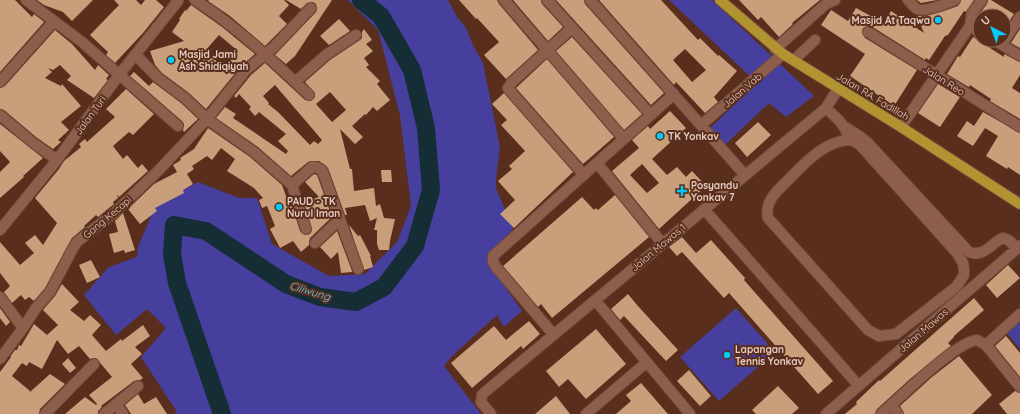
<svg xmlns="http://www.w3.org/2000/svg" width="1020" height="414" viewBox="0 0 1020 414" font-family="Quicksand,sans-serif">
<style>
.green{fill:#463f9d}
.lines{fill:none;stroke-linecap:round;stroke-linejoin:round}
.river{stroke:#152d35;stroke-width:18}
.building{fill:#c89e7b;fill-rule:evenodd}
.minor-casing{stroke:#704b3c;stroke-width:12}
.major-casing{stroke:#704b3c;stroke-width:12}
.minor{stroke:#8e5e4c;stroke-width:10}
.major{stroke:#b19332;stroke-width:10}
.poi-dot{fill:#00cbf9;stroke:#592e1d;stroke-width:1.5}
.labels{text-anchor:middle;stroke-width:4;stroke-linejoin:round;paint-order:stroke}
.poi-label{font-size:10px;font-weight:bold;fill:#e7cbc0;stroke:#592e1d;text-anchor:start}
.street-label{font-size:10px;fill:#e7cbc0;stroke:#592e1d}
.water-label{font-size:11px;font-style:italic;fill:#5ad3f8;stroke:#592e1d}
</style>
<rect width="100%" height="100%" fill="#592e1d"/>
<path class="green" d="M348,0H448L457,17L465,26L473,45L483,63L500,147L496,178V188L513,229L502,241L503,246L495,273L522,311L504,327L497,315L452,356L444,366L481,414H175L177,412L141,357L166,328L147,309L116,335L84,295L109,267L137,257L138,247L156,204L198,182L239,198H257L272,244L329,276L365,274L397,242L411,206L400,115L378,30Z
M669,0H712L814,96L786,117L769,103L725,145L706,132L757,83Z
M736,308L775,352L719,401L680,357Z
M1020,322V349L1007,333Z"/>
<g class="lines">
<path class="river" d="M222,414L177,283L172,254L174,225L206,231L286,284L320,297L356,302L384,287L415,246L431,190L426,128L412,70L381,16L361,0"/>
</g>
<path class="building" d="M0,0H15L32,17L34,14L44,22L0,72Z
M37,0H93L72,21L63,12L44,5Z
M114,0H136L141,5L145,0H156L164,7L143,33L115,63L106,55L108,52L90,35L119,5Z
M209,0H284L289,5L279,16L287,24L265,46L230,16L208,1Z
M286,0H332L295,56L286,64L275,55L316,12L317,9L316,4L313,2L307,3L301,9Z
M459,0H497L499,4L538,50L506,79L484,55L499,42L477,18L476,19Z
M513,0H541L542,4L563,27L548,41Z
M556,0H584L585,4L664,93L663,94L651,105Z
M599,0H661L698,40L700,38L718,56L719,55L737,71L714,97L718,102L705,113L676,82L674,85ZM685,49L706,70L692,82L673,60Z
M739,0H820L792,23L793,24L779,37L761,17L758,20Z
M917,0H937L921,3Z
M961,0H974L966,12L964,11L948,35L945,36L929,60L926,58L925,60L871,26H868L863,28L862,32L865,38L917,70L894,106L850,76L865,54L821,25L831,10L848,21L856,8L884,23L891,11L924,33L917,16H926L944,11L958,6Z
M988,0H991L1014,14L1004,29V16H980V21L978,20V16L987,4Z
M191,5L222,27L255,54L241,66L206,109L189,93L162,73L155,65L150,51L184,41L172,32L180,20L179,19L185,10L186,11ZM219,35L238,51L224,68L205,51Z
M339,19L350,31L329,45L320,36Z
M364,29L372,40L366,44L373,51L364,58L369,65L366,67L380,81L377,84L390,100L377,111L373,107L366,115L365,114L352,126L363,137L355,144L340,129L350,169H352L354,191L374,188L376,206L380,204L384,218L395,219L390,241L389,250H379L377,244V230H374L377,218L370,221L365,205L345,208L347,215H345L328,168L325,165L319,161H311L308,162L291,176L258,147L216,118L225,107L236,114L233,118L286,154L288,151L278,141L286,134L259,112L255,116L249,109L251,107L239,94L236,98L234,96L251,75L265,63L305,100L311,101L315,97V93L305,82L330,60L360,40L362,38V32ZM275,85L322,140L318,144L314,141L310,145L278,112L268,104L269,103L263,96ZM330,92L346,110L332,122L316,104Z
M1020,29V48L1011,43Z
M55,30L72,44L95,70L98,65L109,75L106,79L108,80L94,98L67,80L71,76L60,65L53,70L48,68L52,72L45,78L61,86L62,84L81,106L61,122L69,130L58,140L61,142L53,149L36,137L4,110L0,109V88L5,86Z
M572,37L642,114L624,130L556,51Z
M973,37L1004,57V54L1020,62V75L1012,88L1020,93V119L990,101L991,99L970,85L969,87L967,86L947,74L958,56L960,57Z
M547,59L614,137L583,164L516,88Z
M134,72L149,86L153,82L181,103L198,119L184,132L183,130L184,124L182,121L130,76Z
M938,84L960,97L940,127L918,113Z
M126,89L154,114L133,135L129,132L113,146L123,159L127,155L138,168L142,164L148,171L119,197L117,194L118,198L113,202L114,204L98,217L96,215L84,226L85,227L72,238L45,288L34,301L29,297L25,300L21,295L12,303L4,292L10,286L0,273V242L20,265L34,253L25,243L35,235L43,245L57,223L35,198L59,169L64,161L81,147L79,144L85,139L87,142L115,117L106,109Z
M504,93L573,172L514,228L500,214L515,200L498,181L512,169L509,166L525,151L501,125L507,120L492,104Z
M670,111L686,128L652,159L667,175L677,167L686,177L692,171L706,186L659,229L612,171L639,148L632,140L648,126L650,129ZM642,164L659,183L647,193L630,175Z
M983,112L1020,133V175L1008,167L1007,169L986,156L998,136L985,128L973,146L957,136L967,121L974,126Z
M758,122L771,135L747,157L735,143Z
M0,124L43,158L23,176L24,177L0,198V172L10,162L0,151Z
M208,128L250,157L282,185L290,207L292,206L300,231L305,235L310,234L312,230L304,202L319,197L305,182L314,174L317,175L332,217L310,238L309,242V245L301,252L293,241L280,248L270,229L275,226L267,206L262,208L259,200L263,198L254,188L227,171L235,159L221,148L212,160L207,156L192,166L194,169L187,174L193,184L183,190L184,193L155,208L157,211L140,224L128,209L154,184L177,172L173,165L181,160L180,158L194,149Z
M381,170H391L392,182H382Z
M615,195L649,237L552,318L541,304L538,307L503,266L582,197L594,210L596,208L598,210Z
M123,213L135,250L125,253L124,250L114,253L109,234L118,232L115,221Z
M349,225L358,236L360,235L371,256H370L373,267L364,270Z
M337,231L352,271V272L341,273L338,252L331,259L320,247Z
M682,237L696,253L711,240L745,278L744,280L833,381L818,394L729,293L724,298L682,252L677,256L669,247Z
M91,260L100,277L87,283L79,265Z
M1008,265L1020,278L997,298L986,285Z
M62,284L79,302L70,310L84,321L90,315L101,325L92,335L106,351L121,339L122,341L143,325L150,336L135,347L142,354L131,364L143,378L140,380L134,381L101,406L102,407L98,411V414H65L85,397L96,405L97,404L89,395L112,377L96,358L90,359L79,346L68,354L57,340L42,369L29,362L27,366L22,363L12,376L30,391V392L50,374L65,384L40,409L39,414H0V372L11,357H10L15,350H17L19,345L21,346L34,324L47,335L58,325L43,310L55,296Z
M628,294L637,305L678,350L666,361L624,316L620,320L611,309Z
M974,298L984,310L954,336V337L948,343L951,346L910,379L877,409L875,414H845L857,404L856,402L879,380L880,381Z
M0,308L10,322L6,326L0,318Z
M529,321L540,334L523,349L521,346L472,388L451,363L494,326L506,340Z
M596,329L626,364L586,399L568,379L559,387L546,371Z
M1006,336L1020,353V377L995,346Z
M959,356L992,395L972,414H904L900,406L932,377Z
M68,358L76,368L70,373L62,364Z
M689,370L711,396L700,406L677,381Z
M641,383L668,414H616L631,401L626,395Z
M778,386L799,408L792,414H756L752,410Z
M1015,391L1020,393V414H1007L999,404Z
M138,394L144,404L156,397L167,414H131L125,405Z
M556,396L570,414H535Z"/>
<g class="lines">
<g class="minor-casing">
<path id="minor" d="M26,0L82,42L178,126
M195,0C237,27 273,61 309,95
M504,0L624,139
M547,0L651,115
M590,0L745,175
M908,0C911,3 914,7 917,9C924,13 948,3 955,0
M970,26L980,32
M572,28L512,82L508,88L510,91L584,175
M868,32L1020,127
M994,40L1020,56
M1002,44L1020,17
M775,49L826,4L835,0
M136,55L158,78L185,98L207,119L254,152L292,185L312,167H316L322,170L358,269
M794,60L815,40
M0,82L54,21
M295,82L326,55L356,35
M826,108C834,116 843,122 847,133
M0,115L32,142L57,160
M701,125L783,54
M845,127L861,137L867,142L969,252C984,258 991,243 1003,238L1008,240L1018,248
M901,127L970,26L972,13L982,0
M850,140L854,141L860,145L957,253L963,263L964,269V275L956,287L896,334L879,336L868,330L768,218C765,204 773,195 782,186C801,168 821,141 850,140Z
M597,163L662,243
M292,185L306,229
M704,209L859,386
M0,230L57,160L119,75L178,1L176,0
M315,243L340,219
M0,297L23,328L0,359
M595,300L690,414
M23,328L36,308L50,292L73,248L77,242L114,213L158,171L207,119L246,70L274,47L311,8
M554,335L496,267L493,261V256L674,94
M986,345L1020,314
M116,404L123,414
M891,405L898,414
M45,414L94,364
M104,414L138,386
M491,414L481,402L482,395L485,392L826,108L838,89
M586,414L647,362
M826,414L1020,246
M881,414C901,397 954,343 977,340L986,345L1020,387"/>
</g>
<g class="major-casing">
<path id="major" d="M720,0L783,54L901,127L1020,204"/>
</g>
<use href="#minor" class="minor"/>
<use href="#major" class="major"/>
</g>
<g class="poi-dot">
<circle cx="938" cy="20" r="4"/>
<circle cx="171" cy="60" r="4"/>
<circle cx="660" cy="136" r="4"/>
<path d="M680 185h4v4h4v4h-4v4h-4v-4h-4v-4h4z"/>
<circle cx="279" cy="207" r="4"/>
<circle cx="727" cy="355" r="4"/>
</g>
<g class="labels">
<g class="poi-label">
<text x="930" y="24" text-anchor="end">Masjid At Taqwa</text>
<text x="179" y="58">Masjid Jami<tspan x="179" dy="12">Ash Shidiqiyah</tspan></text>
<text x="668" y="140">TK Yonkav</text>
<text x="691" y="189">Posyandu<tspan x="691" dy="12">Yonkav 7</tspan></text>
<text x="287" y="205">PAUD - TK<tspan x="287" dy="12">Nurul Iman</tspan></text>
<text x="735" y="353">Lapangan<tspan x="735" dy="12">Tennis Yonkav</tspan></text>
</g>
<g class="street-label">
<text transform="translate(944 80) rotate(32)" y="4">Jalan Reo</text>
<text transform="translate(742 90) rotate(-41)" y="4">Jalan Vab</text>
<text transform="translate(873 96) rotate(31)" y="4">Jalan RA. Fadillah</text>
<text transform="translate(90 115) rotate(-54)" y="4">Jalan Turi</text>
<text transform="translate(107 217) rotate(-40)" y="4">Gang Kecapi</text>
<text transform="translate(658 247) rotate(-40)" y="4">Jalan Mawas 1</text>
<text transform="translate(923 330) rotate(-41)" y="4">Jalan Mawas</text>
</g>
<g class="water-label">
<text transform="translate(310 291) rotate(17)" y="4">Ciliwung</text>
</g>
</g>
<g transform="translate(992 28) rotate(319)"><circle r="19" fill="#592e1d" stroke="#926d5e"/>
<path d="M0-3L7 15L0 10L-7 15Z" fill="#00cbf9"/>
<text y="-6" font-size="11" font-weight="bold" text-anchor="middle" fill="#e7cbc0">U</text>
</g>
</svg>
